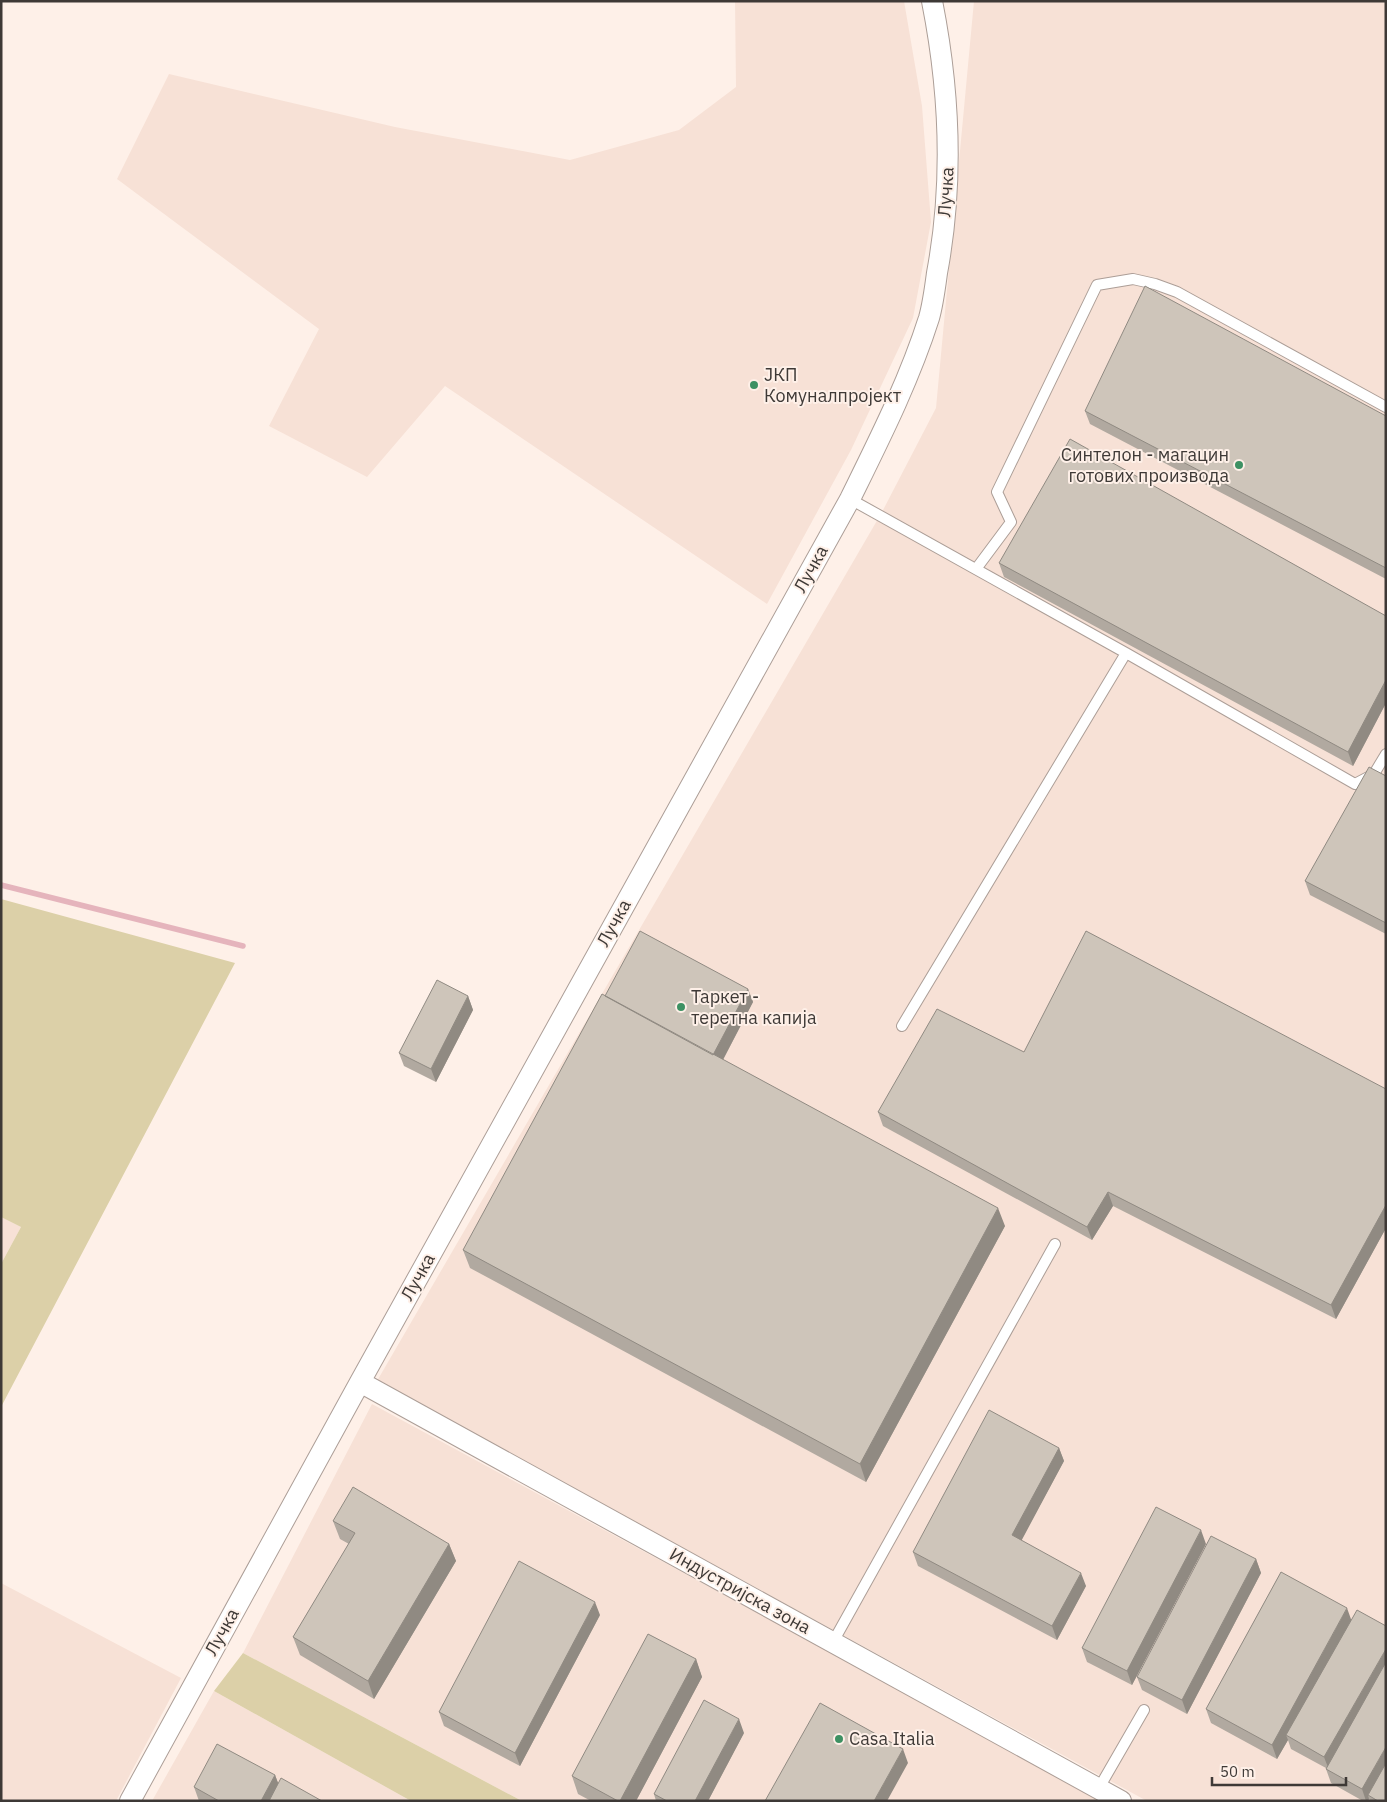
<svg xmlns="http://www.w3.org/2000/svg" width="1387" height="1802" viewBox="0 0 1387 1802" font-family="'IBM Plex Sans',sans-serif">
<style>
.built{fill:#f7e1d6}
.green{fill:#dcd0a8}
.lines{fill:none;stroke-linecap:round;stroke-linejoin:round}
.stream{stroke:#e5b4bc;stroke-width:5.5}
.service-casing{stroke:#ac9e97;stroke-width:12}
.minor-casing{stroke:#ac9e97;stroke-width:22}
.service{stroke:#fff;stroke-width:10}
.minor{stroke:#fff;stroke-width:20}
.wall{fill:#b1a9a0}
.shaded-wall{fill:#908a82}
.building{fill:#cec5ba;stroke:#908a82}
.poi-dot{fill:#3d9163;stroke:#fef0e8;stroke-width:2}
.labels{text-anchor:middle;stroke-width:4;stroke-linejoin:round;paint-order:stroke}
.street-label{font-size:18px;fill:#3e3936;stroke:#fef0e8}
.poi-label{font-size:18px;fill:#3e3936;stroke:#fef0e8;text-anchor:start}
</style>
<rect width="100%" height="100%" fill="#fef0e8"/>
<path class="built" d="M735,1H904L922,106L931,222L913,318L851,450L767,604L445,386L367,477L269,426L319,329L117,179L169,74L395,127L570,160L679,130L736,87Z
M974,1H1386V1801H1147L377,1381L882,512L936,408Z
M1,1217L21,1227L1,1264Z
M372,1404L997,1743L1100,1801H522L243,1653Z
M1,1583L181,1678L116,1801H1Z
M214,1691L411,1801H152Z"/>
<path class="green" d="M1,899L235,963L1,1407V1264L21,1227L1,1217Z
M243,1653L522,1801H411L214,1691Z"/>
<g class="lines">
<path class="stream" d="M1,885L243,946"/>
<g class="service-casing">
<path id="service" d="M850,499L1126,653L1355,784L1374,774L1386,754
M976,569L1011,522L997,492L1097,285L1133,279L1155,284L1177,292L1386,407
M902,1026L1126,653
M833,1642L1055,1244
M1099,1788L1144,1710"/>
</g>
<g class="minor-casing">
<path id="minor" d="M360,1382L1121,1801
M130,1801L360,1382L850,499C879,440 909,381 929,318C933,304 935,288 937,273C954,182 950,92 932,1"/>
</g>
<use href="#service" class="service"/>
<use href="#minor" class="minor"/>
</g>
<path class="wall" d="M1085,411L1386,416V579L1090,424Z
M999,563L1386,616V703L1353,766L1004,577Z
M1386,776V934L1310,895L1305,881Z
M748,989L753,1002L723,1060L1005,1226L866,1482L470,1268L463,1250Z
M468,996L473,1010L436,1082L404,1066L399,1053Z
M1024,1052L1386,1089V1228L1336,1319L1113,1206L1092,1240L883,1126L878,1112Z
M1059,1448L1064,1461L1021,1540L1086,1586L1057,1640L918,1566L913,1552Z
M333,1521L449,1544L456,1561L374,1699L300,1655L293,1637L349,1544L340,1539Z
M1206,1544L1132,1685L1087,1662L1082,1648Z
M1256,1559L1261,1573L1187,1714L1142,1690L1137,1677Z
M1281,1572L1386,1801H1370L1369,1799L1368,1801H1363L1331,1783L1326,1769V1768L1291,1749L1288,1740L1277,1759L1211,1723L1206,1709Z
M600,1615L520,1766L444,1726L439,1712Z
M696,1659L702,1677L636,1801H591L578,1794L572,1776Z
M744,1733L708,1801H656L654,1794Z
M275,1775L278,1783L322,1801H199L194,1787Z"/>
<path class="shaded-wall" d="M1386,680V703L1353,766L1348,752Z
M748,989L753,1002L717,1071L712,1057Z
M468,996L473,1010L436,1082L431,1069Z
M1108,1192L1113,1206L1092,1240L1087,1227Z
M1386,1205V1228L1336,1319L1331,1305Z
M998,1208L1005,1226L866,1482L860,1464Z
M1059,1448L1064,1461L1017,1549L1012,1535Z
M1201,1530L1206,1544L1132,1685L1127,1671Z
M449,1544L456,1561L374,1699L368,1681Z
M1256,1559L1261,1573L1187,1714L1182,1700Z
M1081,1573L1086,1586L1057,1640L1052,1626Z
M595,1602L600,1615L520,1766L515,1753Z
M1347,1608L1352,1622L1286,1735L1288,1740L1277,1759L1272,1745Z
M1386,1649V1671L1329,1770L1324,1757Z
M696,1659L702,1677L636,1801H620Z
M739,1719L744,1733L708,1801H695Z
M1386,1747V1769L1368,1795L1369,1799L1368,1801H1366L1362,1789Z
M903,1749L908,1763L887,1801H874Z
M275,1775L280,1788L274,1801H261Z"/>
<path class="building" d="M1145,286L1386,416V568L1085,411Z
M1070,439L1386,616V680L1348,752L999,563Z
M1369,767L1386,776V923L1305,881Z
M640,931L748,989L713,1055L605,996Z
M1086,931L1386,1089V1205L1331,1305L1108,1192L1087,1227L878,1112L937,1009L1024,1052Z
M437,980L468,996L431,1069L399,1053Z
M602,994L998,1208L860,1464L463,1250Z
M989,1410L1059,1448L1012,1535L1081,1573L1052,1626L913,1552Z
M353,1487L449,1544L368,1681L293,1637L355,1533L333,1521Z
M1156,1507L1201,1530L1127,1671L1082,1648Z
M1211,1536L1256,1559L1182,1700L1137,1677Z
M519,1561L595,1602L515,1753L439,1712Z
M1281,1572L1347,1608L1272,1745L1206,1709Z
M1357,1610L1386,1626V1649L1324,1757L1286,1735Z
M648,1634L696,1659L620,1801H618L572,1776Z
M1386,1662V1747L1362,1789L1326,1769Z
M704,1700L739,1719L695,1801H667L654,1794Z
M820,1703L903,1749L874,1801H765Z
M217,1744L275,1775L261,1801H219L194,1787Z
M1386,1763V1801H1378L1368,1795Z
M281,1778L322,1801H269Z"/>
<g class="poi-dot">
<circle cx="754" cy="385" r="5"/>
<circle cx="1239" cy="465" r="5"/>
<circle cx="681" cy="1007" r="5"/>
<circle cx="839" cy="1739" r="5"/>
</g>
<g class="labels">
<g class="street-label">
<text transform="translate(946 192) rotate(-86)" y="6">Лучка</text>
<text transform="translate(811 569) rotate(-61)" y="6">Лучка</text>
<text transform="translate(614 923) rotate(-61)" y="6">Лучка</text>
<text transform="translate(418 1277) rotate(-61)" y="6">Лучка</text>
<text transform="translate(740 1591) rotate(29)" y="6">Индустријска зона</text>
<text transform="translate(222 1632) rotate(-61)" y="6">Лучка</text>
</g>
<g class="poi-label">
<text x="764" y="381">ЈКП<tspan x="764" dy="21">Комуналпројект</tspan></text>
<text x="1229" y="461" text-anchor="end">Синтелон - магацин<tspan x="1229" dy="21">готових производа</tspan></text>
<text x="691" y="1003">Таркет -<tspan x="691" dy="21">теретна капија</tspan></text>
<text x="849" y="1745">Casa Italia</text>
</g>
</g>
<rect width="1387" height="1802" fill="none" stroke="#3e3936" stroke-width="5"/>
<path d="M1212 1777v8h134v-8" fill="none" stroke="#3e3936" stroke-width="2.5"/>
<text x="1220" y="1777" font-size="15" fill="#3e3936" stroke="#fef0e8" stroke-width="4" paint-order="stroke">50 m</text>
</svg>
